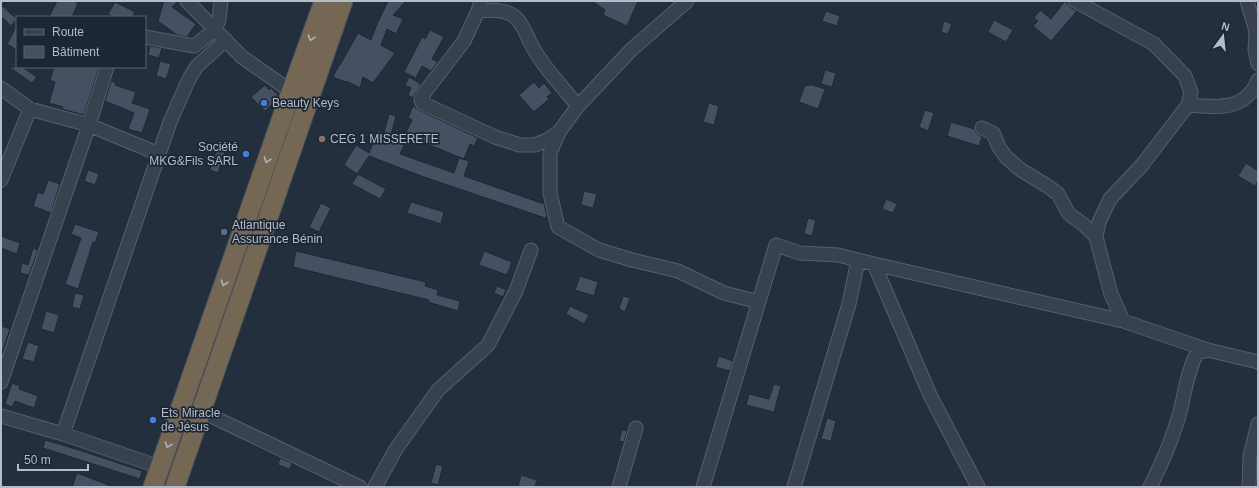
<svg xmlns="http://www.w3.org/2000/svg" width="1259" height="488" viewBox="0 0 1259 488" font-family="Arial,sans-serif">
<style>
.building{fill:#455162;stroke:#1f2835}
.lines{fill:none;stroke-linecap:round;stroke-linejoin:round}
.minor-casing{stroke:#565f6c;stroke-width:15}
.highway-casing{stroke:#434c59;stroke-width:21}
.minor{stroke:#38414e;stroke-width:13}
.highway{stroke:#746855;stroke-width:19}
.oneway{stroke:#aeb4bd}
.shop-dot{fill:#3f7fe0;stroke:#1d2633;stroke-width:1.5}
.education-dot{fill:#8d6e63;stroke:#1d2633;stroke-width:1.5}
.service-dot{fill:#5c6f8a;stroke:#1d2633;stroke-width:1.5}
.labels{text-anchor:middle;stroke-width:3.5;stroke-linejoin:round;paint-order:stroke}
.poi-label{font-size:12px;fill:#b4bcc9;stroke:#1d2633;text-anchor:start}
</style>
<rect width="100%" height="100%" fill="#242f3e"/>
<path class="building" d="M57,1H73L78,3L72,17H49Z
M164,1H178L172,7L196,24L187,37L177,35L158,21Z
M388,1H406L393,15L403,19L396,34L387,29L381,45L395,53L373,83L363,77L360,88L346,81V82L333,77L339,65H340L358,33L371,40L377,24Z
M592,1H638L627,26L603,15L605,10Z
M1065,1L1071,8L1077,11L1051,41L1033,26L1038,21L1034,18L1040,10L1051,19Z
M115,2L135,12L132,17H114L108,14Z
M1,5L17,19L11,26L1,16Z
M826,11L840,16L837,26L822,21Z
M994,20L1013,30L1006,42L988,32Z
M944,21L952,24L948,34L941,32Z
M17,25V50L7,44Z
M430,30L444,37L432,59L438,62L431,71L422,66L416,78L404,72L422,37L425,39Z
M150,46L162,48L159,58L148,55Z
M160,61L171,64L166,79L156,76Z
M9,67H22L37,77L32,83Z
M54,67H99L84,115L62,109L63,107L49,103L55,82L50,80Z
M825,70L836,73L832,87L821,84Z
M409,77L421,84L413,98L408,95L411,88L405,85Z
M111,81L116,83L115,85L136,92L132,103L150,109L142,133L128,129L134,113L105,101Z
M534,82L539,88L544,83L552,93L547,97L549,99L534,112L519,95Z
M809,84L825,89L818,109L799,102L805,85L809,86Z
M265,85L269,90L271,88L278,95L276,100L265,111L251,97Z
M709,103L719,106L714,125L703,122Z
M413,106L419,110L478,138L474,146L470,144L464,159L405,135L412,120L408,118Z
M925,110L934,113L928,131L919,127Z
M389,114L396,116L391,135L406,141L400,154L454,173L459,158L469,161L464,176L544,204L547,216L545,218L424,177L369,156L357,174L344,165L356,145L369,153L378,130L384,133Z
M951,122L974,129L976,133L982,137L979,146L947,136Z
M218,146L226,149L218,173L210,170Z
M1246,163L1258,171V181L1255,186L1238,176Z
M88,170L99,174L95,185L84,181Z
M358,174L386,189L380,199L352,184Z
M48,180L60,184L51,213L33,206L38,192L43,194Z
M584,191L597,194L593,208L581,205Z
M886,199L897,204L893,213L882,209Z
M411,202L444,212L441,224L407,213Z
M321,203L331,208L319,232L309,227Z
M808,218L816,220L812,236L804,234Z
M75,224L99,232L95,243L93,242L78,289L65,284L81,238L71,234Z
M1,236L20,243L17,254L1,248Z
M33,248L38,250L29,275L20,273L22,263L28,265Z
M296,251L426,282L425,286L438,290L437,295L460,301L458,311L428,302L429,300L293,267Z
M484,251L512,262L507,275L479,265Z
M580,276L598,282L594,296L575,290Z
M497,286L506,290L503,297L494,293Z
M75,293L84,295L80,309L72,307Z
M623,296L630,298L625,312L619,309Z
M570,306L589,315L584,324L566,314Z
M46,311L59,315L54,333L41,329Z
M1,326L10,329L2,352H1Z
M28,342L39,346L34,362L22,359Z
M719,356L733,361L730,371L715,367Z
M12,383L20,386L19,389L38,396L34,408L15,401L12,407L5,404Z
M774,384L781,386L774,412L746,405L749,394L769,399Z
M827,418L836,421L831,441L821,439Z
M622,430L627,431L624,442L619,441Z
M45,440L79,450L142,471L140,479L43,448Z
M280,458L292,463L290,469L278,465Z
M436,464L443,466L438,485L431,483Z
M77,473L111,486V487H72Z
M521,475L537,480L535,487H518Z"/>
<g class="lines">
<g class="minor-casing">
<path id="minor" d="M187,1L242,57L292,92
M481,1L478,11L464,41L425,92L421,100L422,103L495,137L520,145H535L547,140L559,132L578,106L632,49L687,1
M1075,1L1154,44L1185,76L1191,92L1188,105L1142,165L1110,199L1099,222L1096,237L1111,294L1123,321
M1247,1L1256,31L1255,50L1258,64
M478,11C490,10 504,9 514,16C522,22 526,34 530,42C542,66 562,86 578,106
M145,37L194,46L215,30L219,20L221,1
M1,88L30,109L89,125L159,154
M1188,105C1216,107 1245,112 1258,80
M982,128L993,133L999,147L1006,157L1021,170L1049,187L1058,194L1069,214L1083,224L1096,237
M559,132L550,153V193L558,227L599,250L632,260L678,271L724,293L759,302
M1,180L30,109
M874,264L930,395L978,487
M1,382L89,125L107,67
M207,414L360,487
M1,416L63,434L160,467
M63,434L170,122L189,79L197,66L226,40
M375,487L396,449L438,390L488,345L516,291L531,250
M619,487L636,428
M703,487L776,245L800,253L838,255L874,264L1123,321L1208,350
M794,487L849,304L858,260
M1150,487C1162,463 1173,438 1180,412C1185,392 1187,372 1197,353L1208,350L1258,362
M1249,487L1250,456L1258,424"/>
</g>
<g class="highway-casing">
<path id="highway" d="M153,487L285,109L324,1
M175,487L343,1"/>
</g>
<use href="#minor" class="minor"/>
<use href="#highway" class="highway"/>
</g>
<defs><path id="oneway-chevron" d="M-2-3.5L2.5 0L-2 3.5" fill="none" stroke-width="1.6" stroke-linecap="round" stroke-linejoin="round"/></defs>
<g class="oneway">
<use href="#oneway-chevron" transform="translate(311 38) rotate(109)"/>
<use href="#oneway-chevron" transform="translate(267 160) rotate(109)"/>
<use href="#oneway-chevron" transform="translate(224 283) rotate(109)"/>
<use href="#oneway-chevron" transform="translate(168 445) rotate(109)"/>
</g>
<g class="shop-dot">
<circle cx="264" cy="103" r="4"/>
<circle cx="246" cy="154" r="4"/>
<circle cx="153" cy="420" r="4"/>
</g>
<circle class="education-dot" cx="322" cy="139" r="4"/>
<circle class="service-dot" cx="224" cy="232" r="4"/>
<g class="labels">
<g class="poi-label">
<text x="272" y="107">Beauty Keys</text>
<text x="330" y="143">CEG 1 MISSERETE</text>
<text x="238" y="151" text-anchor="end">Société<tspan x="238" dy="14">MKG&amp;Fils SARL</tspan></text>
<text x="232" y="229">Atlantique<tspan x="232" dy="14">Assurance Bénin</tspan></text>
<text x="161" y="417">Ets Miracle<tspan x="161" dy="14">de Jésus</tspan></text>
</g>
</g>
<rect width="1259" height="488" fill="none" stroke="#b4bcc9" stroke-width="4"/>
<rect x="16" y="16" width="130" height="52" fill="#1d2633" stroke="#59626f"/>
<rect x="24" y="29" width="20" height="6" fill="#38414e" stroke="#59626f"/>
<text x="52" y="36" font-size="12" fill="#b4bcc9">Route</text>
<rect x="24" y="46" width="20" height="12" fill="#455162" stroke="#59626f"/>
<text x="52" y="56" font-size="12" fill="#b4bcc9">Bâtiment</text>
<g transform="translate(1223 36) rotate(15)" stroke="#1d2633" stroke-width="3" paint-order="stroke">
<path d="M0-3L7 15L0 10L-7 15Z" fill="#b4bcc9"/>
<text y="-6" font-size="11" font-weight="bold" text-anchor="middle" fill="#b4bcc9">N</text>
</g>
<path d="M18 464v6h70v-6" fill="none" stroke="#b4bcc9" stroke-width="2"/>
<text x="24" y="464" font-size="12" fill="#b4bcc9" stroke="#1d2633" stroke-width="3" paint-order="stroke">50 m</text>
</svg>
